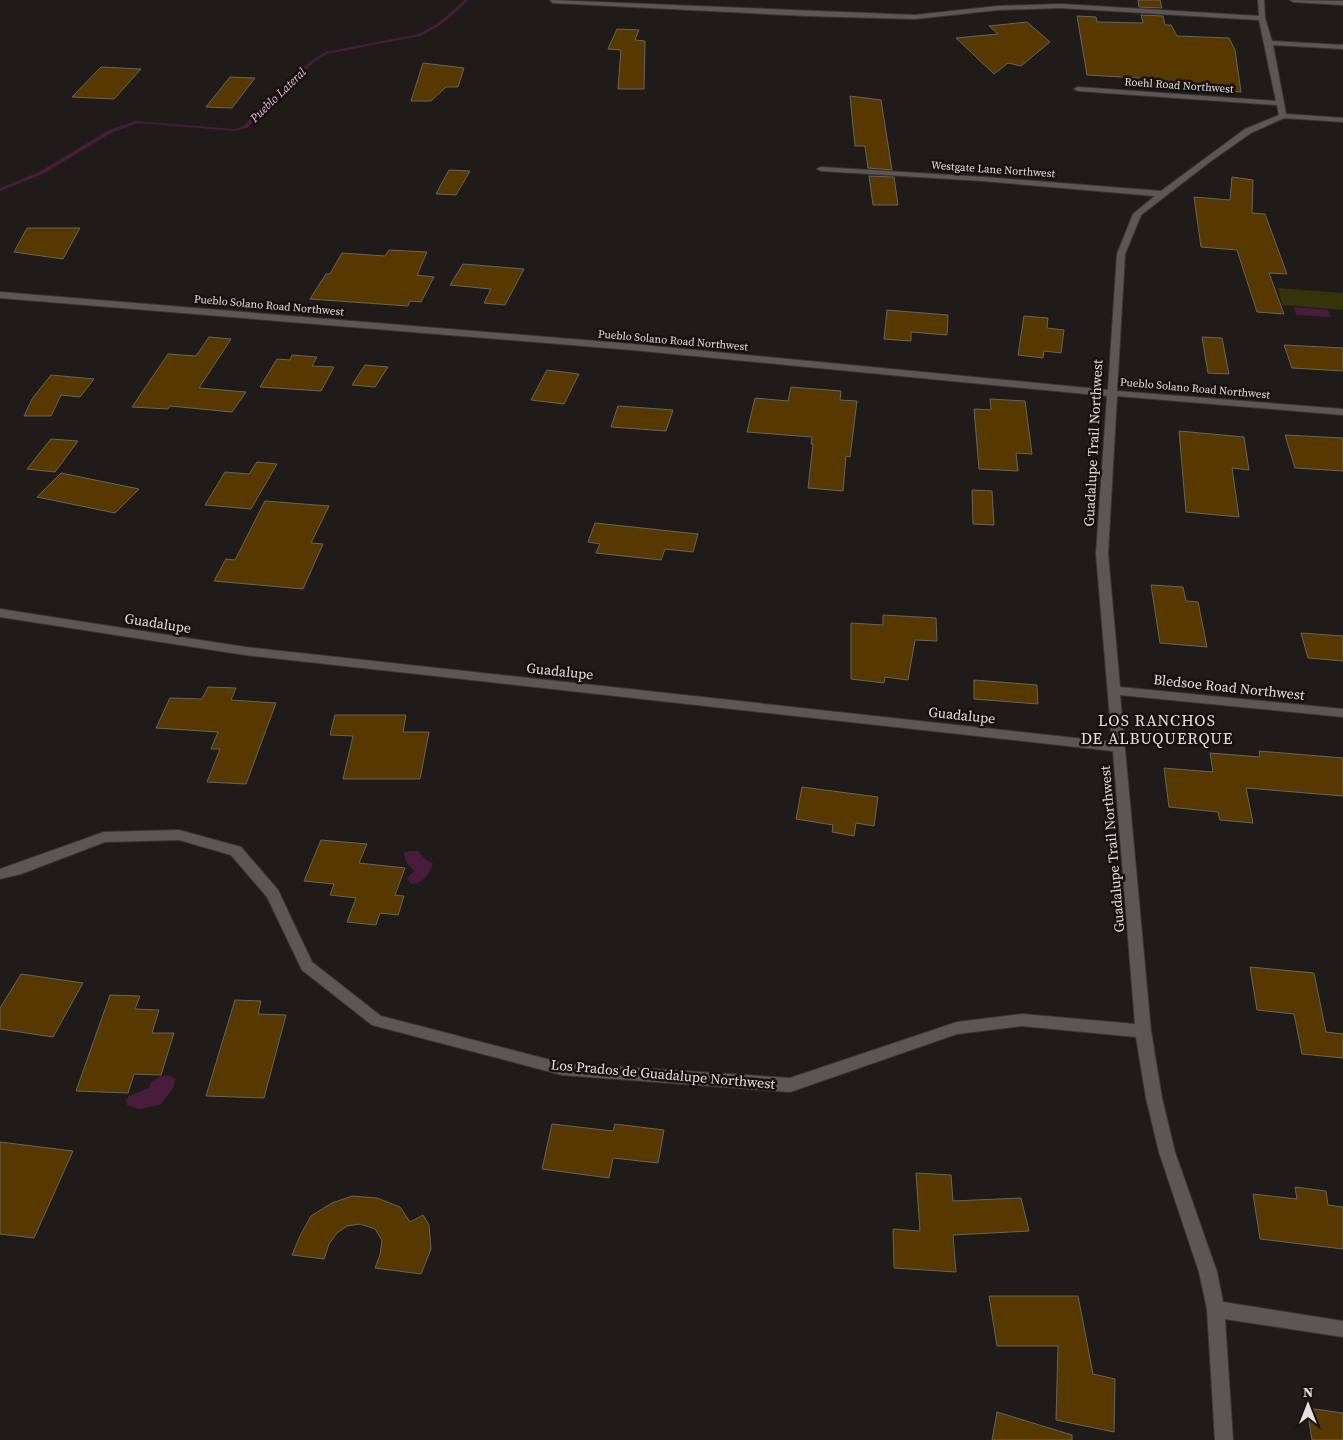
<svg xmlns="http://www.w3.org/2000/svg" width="1343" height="1440" viewBox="0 0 1343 1440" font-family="'Source Serif 4',serif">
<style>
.green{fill:#34330a}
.water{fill:#481c3b}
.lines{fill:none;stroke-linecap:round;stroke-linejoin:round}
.stream{fill:#481c3b;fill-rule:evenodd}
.building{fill:#573900;stroke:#67645f}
.minor-casing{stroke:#393635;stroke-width:2}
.minor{fill:#5c5755;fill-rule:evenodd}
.labels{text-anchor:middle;stroke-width:5;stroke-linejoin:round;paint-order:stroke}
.far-street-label{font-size:11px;fill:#e4e1e0;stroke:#161210}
.far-water-label{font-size:12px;font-style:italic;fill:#f6b8e0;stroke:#161210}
.street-label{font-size:14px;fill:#e4e1e0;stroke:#161210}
.quarter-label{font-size:16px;letter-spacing:1px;fill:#e5dfdc;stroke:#161210}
</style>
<rect width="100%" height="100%" fill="#1f1b19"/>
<path class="green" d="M1278,288L1343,293V310L1282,305Z"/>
<path class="water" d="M1294,307L1328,310L1331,317L1296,315Z
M410,851H418L426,860L433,863C430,874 422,884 411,884L407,878L414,871L406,862L404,853Z
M169,1075L175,1079L174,1087L160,1105L139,1109L127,1105L126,1100L129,1096L149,1088L151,1082L161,1076Z"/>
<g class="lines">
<path class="stream" d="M464,0H468C454,15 439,28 420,36L327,54L313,63L247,128L235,131L138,123L113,132L43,174L0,191V188L39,172L109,130L136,121L235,129L243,126L311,61L325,52L418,34C436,26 450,14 464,0Z"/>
</g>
<path class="building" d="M1138,0H1160L1162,8L1139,7Z
M1141,15L1163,16L1165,25H1171L1177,36L1229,38L1235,50L1241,92L1153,86L1152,83L1140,82L1139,78L1087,75L1077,16L1096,17L1097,22L1143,23Z
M1027,22L1050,42L1021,66L1008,63L994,74L956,38L998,34L989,26Z
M617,29L639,30L635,40L645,41L644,89H618L621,50L608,49Z
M423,63L464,68L458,87H446L431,101H411Z
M101,67L141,69L114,99L72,97Z
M230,77L255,78L232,108L206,107Z
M850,96L881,100L892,170L868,168L865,146H855Z
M449,170L470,171L456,195L436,194Z
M869,176L894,177L898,205H873Z
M1232,177L1253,180L1252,213L1265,214L1287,274L1269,273L1284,314L1257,312L1237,250L1201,247L1194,197L1230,200Z
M27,228H80L63,259L14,252Z
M389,250L427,252L417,275L434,277L421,302L410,301L408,306L310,299L326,274H330L342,253L385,256Z
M463,264L524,269L505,305L484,303L491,289L450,285Z
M887,310L948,315L947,335L911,332V341L884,339Z
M1024,316L1048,318L1047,328L1064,330L1061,353L1044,351L1043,358L1018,355Z
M209,337L231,339L199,388L246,392L232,412L170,406L168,409L132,407L168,354L196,356Z
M1202,337L1222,338L1229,374L1208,373Z
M1284,345L1343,348V371L1292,368Z
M292,355L317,357L312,366L334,367L321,391L260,387L277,359L290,360Z
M365,365L388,367L375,387L352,385Z
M547,370L579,374L564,404L531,400Z
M51,375L94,379L80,397L61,395L51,416H24L32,399Z
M791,387L841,391L840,400L857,401L850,457L846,456L843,491L808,488L813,444H811L812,437L747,432L755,398L788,401Z
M990,399L1025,401L1032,454L1016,453L1018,471L979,469L974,409L991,410Z
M618,406L673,410L666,431L611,427Z
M1179,431L1244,437L1249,470L1232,468L1239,517L1186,512Z
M1285,435L1343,438V471L1295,468Z
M51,439L78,441L55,472L27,469Z
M257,462L277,464L251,509L205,505L225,472L249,474Z
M61,473L139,489L115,513L37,497Z
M972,490L992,491L994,525L973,524Z
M265,501L329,506L311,543L323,544L303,589L214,581L226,559L235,560Z
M595,523L698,534L693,552L665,549L661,560L596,553L600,544L588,542Z
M1151,585L1183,587L1186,601L1198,602L1207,647L1160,643Z
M883,615L936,618L937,641L915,640L908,680L885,677L884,683L851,679V623L883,625Z
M1301,633L1343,636V661L1308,658Z
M974,680L1037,685L1038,704L974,699Z
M208,687L236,688L231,700L276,703L246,784L207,782L220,749H211L218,732L156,728L170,698L202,699Z
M335,715H406L403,732H429L420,779H343L353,736L330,735Z
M1259,751L1343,758V796L1246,788L1253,823L1220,820L1218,812L1169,807L1164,768L1213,772L1210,753L1260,757Z
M802,787L878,797L874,826L856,823L854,836L832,832L833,825L796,819Z
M321,840L367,844L359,863L405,868L395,895L404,896L398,915L380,913L376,925L347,922L356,898L330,895L334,884L304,881Z
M1250,967L1314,973L1326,1032L1343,1034V1058L1302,1054L1294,1014L1257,1010Z
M21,974L83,983L53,1037L0,1029V1008Z
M110,995L140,996L135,1009L159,1010L152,1033H174L161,1075L134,1074L128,1093L76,1091Z
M235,1000L261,1001L258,1014L286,1015L264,1098L206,1096Z
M552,1124L613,1131L615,1124L664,1130L658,1163L613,1158L609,1178L542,1169Z
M0,1142L73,1151L34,1238L0,1234Z
M916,1173L951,1175L953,1201L1021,1198L1029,1231L953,1235L956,1272L894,1268L893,1229L920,1231Z
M1295,1187L1326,1191L1328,1205L1343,1207V1249L1260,1239L1253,1194L1297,1199Z
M352,1196L377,1198L400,1207L410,1222L423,1215L429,1225L431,1249L421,1274L375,1268L380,1255L382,1240L375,1229L360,1224L347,1226L337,1233L329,1244L324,1259L292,1255L300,1236L311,1216L332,1203Z
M989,1296H1078L1093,1374L1115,1379L1114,1432L1056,1420L1058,1346H997Z
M1307,1408L1343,1413V1440H1312Z
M997,1412L1072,1435V1440H992Z"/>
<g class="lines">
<g class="minor-casing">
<path id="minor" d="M550,0L915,15L998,6L1061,4L1259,16L1258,0H1264L1265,18L1272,41L1343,45V49L1273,45L1286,114L1343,118V122L1284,118L1251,133L1211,161L1141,215L1125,254L1117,391L1343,409V415L1117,396L1108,554L1120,687L1343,709V717L1120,695L1151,1031L1162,1098L1175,1152L1217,1272L1223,1302L1343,1321V1337L1225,1319L1233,1440H1215L1207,1309L1199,1272L1159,1152L1146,1098L1136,1037L1022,1026L957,1034L790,1092L562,1075L372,1025L302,970L267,897L231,855L179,840L105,842L21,874L0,879V869L104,832L179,830L241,847L278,890L312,962L381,1016L562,1063L790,1078L957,1022L1022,1014L1135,1024L1113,751L245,655L0,617V609L245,647L1112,742L1096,554L1107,396L632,350L0,298V292L632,344L1108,390L1117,254L1133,214L1155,196L983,181L821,171L817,169L821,167L983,177L1161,191L1245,129L1279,115L1277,105L1078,91L1074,89L1078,87L1276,101L1259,20L1061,8L998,10L915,19L806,16L553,3Z
M1290,0L1343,1V5L1293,2Z"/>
</g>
<use href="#minor" class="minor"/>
</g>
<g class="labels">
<g class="far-street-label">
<text transform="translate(1179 85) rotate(4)" y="4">Roehl Road Northwest</text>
<text transform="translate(993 169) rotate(4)" y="4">Westgate Lane Northwest</text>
<text transform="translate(269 305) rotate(5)" y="4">Pueblo Solano Road Northwest</text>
<text transform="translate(673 340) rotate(5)" y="4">Pueblo Solano Road Northwest</text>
<text transform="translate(1195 388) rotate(5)" y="4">Pueblo Solano Road Northwest</text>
</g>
<g class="far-water-label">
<text transform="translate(278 95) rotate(-44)" y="4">Pueblo Lateral</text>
</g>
<g class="street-label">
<text transform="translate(1093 443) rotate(-87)" y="5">Guadalupe Trail Northwest</text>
<text transform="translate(158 623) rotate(9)" y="5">Guadalupe</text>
<text transform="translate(560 671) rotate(6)" y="5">Guadalupe</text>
<text transform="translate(1229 687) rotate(6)" y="5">Bledsoe Road Northwest</text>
<text transform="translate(962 715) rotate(6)" y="5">Guadalupe</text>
<text transform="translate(1112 849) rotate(-95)" y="5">Guadalupe Trail Northwest</text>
<text transform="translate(663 1074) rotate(5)" y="5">Los Prados de Guadalupe Northwest</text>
</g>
<g class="quarter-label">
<text x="1157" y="726">LOS RANCHOS<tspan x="1157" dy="18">DE ALBUQUERQUE</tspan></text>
</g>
</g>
<g transform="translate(1308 1405)" stroke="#161210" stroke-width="4" paint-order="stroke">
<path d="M0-4L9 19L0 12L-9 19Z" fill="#e4e1e0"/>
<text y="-8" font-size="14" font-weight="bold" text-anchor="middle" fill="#e4e1e0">N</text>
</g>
</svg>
